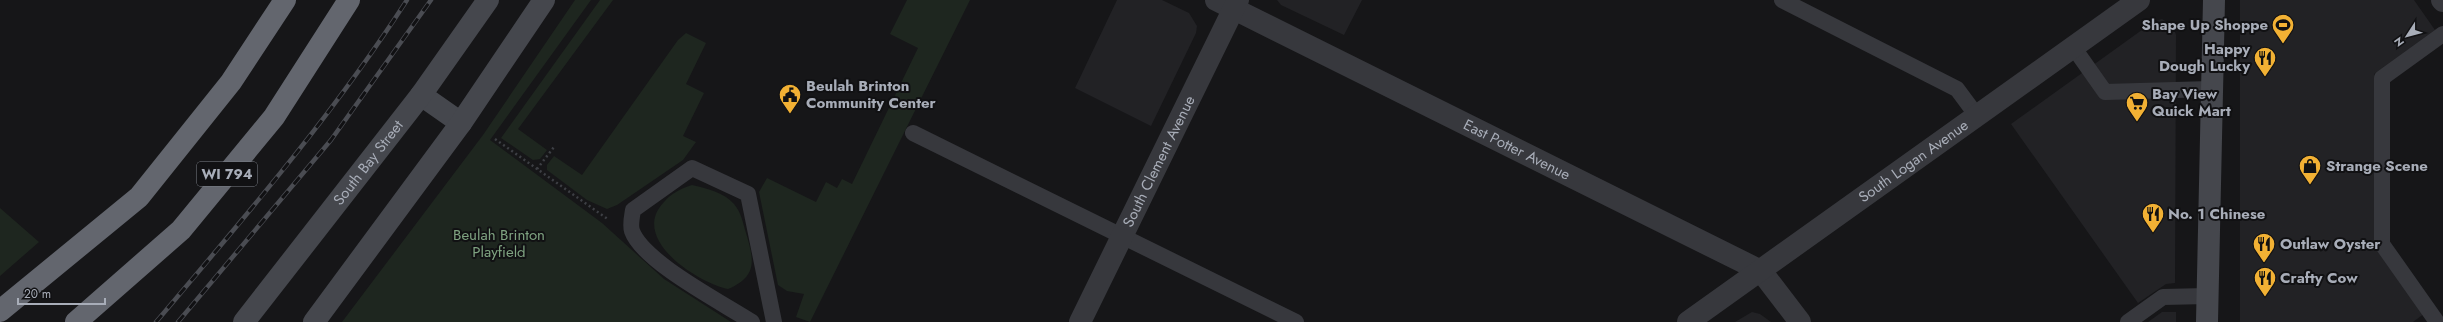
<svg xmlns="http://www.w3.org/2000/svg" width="2443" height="322" viewBox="0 0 2443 322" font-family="Jost,sans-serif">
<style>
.built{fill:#222225}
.green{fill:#1e261f}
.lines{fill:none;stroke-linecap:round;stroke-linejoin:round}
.path{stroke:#3d3f44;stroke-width:2.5;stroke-dasharray:2 3;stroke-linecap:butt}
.lane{stroke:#37383d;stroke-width:16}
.street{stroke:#37383d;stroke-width:22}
.secondary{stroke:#45474d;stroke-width:22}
.highway{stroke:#63666e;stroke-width:22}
.rail-casing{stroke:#4a4c52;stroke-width:4.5}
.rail{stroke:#111113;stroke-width:3;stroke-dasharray:9;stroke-linecap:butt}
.labels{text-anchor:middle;stroke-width:4;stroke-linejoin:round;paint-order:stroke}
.shield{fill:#111113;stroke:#7b7e86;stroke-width:1}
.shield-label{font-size:14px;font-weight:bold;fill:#a8adb8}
.poi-label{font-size:15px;font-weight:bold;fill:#a8adb8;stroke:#111113;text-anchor:start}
.street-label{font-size:15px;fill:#a8adb8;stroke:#111113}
.park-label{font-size:15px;fill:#7fa381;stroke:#111113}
</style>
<rect width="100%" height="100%" fill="#161618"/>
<path class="built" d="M1117,0H1162L1189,13L1197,26L1196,33L1151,126L1075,88Z
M1277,0H1362L1344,35L1281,5Z
M2240,0H2414L2435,30L2374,74L2376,243L2425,313L2413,322H2240Z
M2162,19L2173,26L2176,35L2175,283L2166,284L2138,303L2011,124L2153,22Z
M1752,312L1760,314L1771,322H1735Z
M2162,312H2176V322H2148Z"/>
<path class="green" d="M575,0H591L490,140L602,223L664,279L731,322H342L483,135Z
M600,0H613L518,129L547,150L540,159L533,160L501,138Z
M907,0H970L810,322L796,317L804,294L787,291L778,285L759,192L767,178L816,202L826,182L837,188L842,179L852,184L918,48L890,34Z
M686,33L706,43L686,84L704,93L683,136L696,142L683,160L617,205L607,209L587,200L547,170V165L554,156L582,175L678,40Z
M692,185C706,188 725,193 734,204C741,212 743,223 746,233C754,260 758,276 728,289C696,282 629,238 664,202C672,193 680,189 692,185Z
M0,208L39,242L0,276Z"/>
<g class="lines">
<path class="path" d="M495,139L609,220
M537,169L554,147"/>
<path class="lane" d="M1782,0L1957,89L1977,116
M2074,48L2105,92L2210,89
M913,133L1296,322
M752,322C723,303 643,262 632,231C630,225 632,216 633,210L692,168L748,194L774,322
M2128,322L2163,297L2207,296
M2437,322L2382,244V78L2443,34"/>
<g class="street">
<path id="s1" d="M1216,0L1761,271L1800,322"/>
<path d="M2442,0L2443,1"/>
<path id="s2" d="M1080,322L1238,0"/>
<path id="s3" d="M1688,322L2139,0"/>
</g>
<g class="secondary">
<path d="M421,95L461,123"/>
<path id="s4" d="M244,322L421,95L488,0"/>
<path d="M314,322L461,123L544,0"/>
<path d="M2207,322L2214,0"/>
</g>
<path class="highway" d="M0,311L139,197L231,82L285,0
M76,322L181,230L274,117L349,0"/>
<g class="rail-casing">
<path id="rail" d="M156,322C244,218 333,115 407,0
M178,322L331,140L431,0"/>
</g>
<use href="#rail" class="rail"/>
</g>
<defs>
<g id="stadium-pin" transform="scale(1.15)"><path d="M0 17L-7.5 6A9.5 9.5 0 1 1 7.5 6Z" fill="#f2b134" stroke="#111113"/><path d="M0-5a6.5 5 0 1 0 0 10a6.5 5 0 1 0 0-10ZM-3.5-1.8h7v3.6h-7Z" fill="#111"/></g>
<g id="restaurant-pin" transform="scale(1.15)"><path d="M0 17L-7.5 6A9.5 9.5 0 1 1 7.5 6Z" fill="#f2b134" stroke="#111113"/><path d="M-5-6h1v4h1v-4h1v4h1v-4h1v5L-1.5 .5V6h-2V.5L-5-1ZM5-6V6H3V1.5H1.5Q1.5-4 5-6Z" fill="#111"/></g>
<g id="civic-pin" transform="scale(1.15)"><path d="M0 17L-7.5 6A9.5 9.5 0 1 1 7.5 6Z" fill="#f2b134" stroke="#111113"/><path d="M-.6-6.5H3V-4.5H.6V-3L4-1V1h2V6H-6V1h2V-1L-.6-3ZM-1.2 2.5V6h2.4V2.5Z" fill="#111"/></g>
<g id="supermarket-pin" transform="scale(1.15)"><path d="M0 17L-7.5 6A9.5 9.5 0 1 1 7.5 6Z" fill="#f2b134" stroke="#111113"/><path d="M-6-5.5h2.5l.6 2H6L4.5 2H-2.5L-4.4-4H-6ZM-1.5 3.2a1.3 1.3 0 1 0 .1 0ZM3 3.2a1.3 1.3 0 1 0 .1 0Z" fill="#111"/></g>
<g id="shop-pin" transform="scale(1.15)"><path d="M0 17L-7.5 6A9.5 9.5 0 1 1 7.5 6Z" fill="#f2b134" stroke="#111113"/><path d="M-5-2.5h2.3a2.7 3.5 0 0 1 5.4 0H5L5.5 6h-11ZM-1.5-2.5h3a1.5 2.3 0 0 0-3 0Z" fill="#111"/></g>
</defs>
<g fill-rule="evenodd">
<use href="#stadium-pin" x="2283" y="25"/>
<use href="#restaurant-pin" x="2265" y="58"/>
<use href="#civic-pin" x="790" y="95"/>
<use href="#supermarket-pin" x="2137" y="103"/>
<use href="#shop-pin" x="2310" y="166"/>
<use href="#restaurant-pin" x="2153" y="214"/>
<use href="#restaurant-pin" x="2264" y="244"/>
<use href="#restaurant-pin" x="2265" y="278"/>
</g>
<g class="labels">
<rect class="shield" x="197" y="162" width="60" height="24" rx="3"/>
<g class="shield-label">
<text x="227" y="179">WI 794</text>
</g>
<g class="poi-label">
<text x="2268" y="30" text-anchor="end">Shape Up Shoppe</text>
<text x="2250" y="54" text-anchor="end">Happy<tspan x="2250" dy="17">Dough Lucky</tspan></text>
<text x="806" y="91">Beulah Brinton<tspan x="806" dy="17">Community Center</tspan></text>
<text x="2152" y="99">Bay View<tspan x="2152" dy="17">Quick Mart</tspan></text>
<text x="2326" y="171">Strange Scene</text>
<text x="2168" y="219">No. 1 Chinese</text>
<text x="2280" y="249">Outlaw Oyster</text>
<text x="2280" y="283">Crafty Cow</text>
</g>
<g class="street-label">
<text dy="5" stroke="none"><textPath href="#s1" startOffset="336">East Potter Avenue</textPath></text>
<text dy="5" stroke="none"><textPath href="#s2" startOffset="179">South Clement Avenue</textPath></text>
<text dy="5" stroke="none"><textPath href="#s3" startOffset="277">South Logan Avenue</textPath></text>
<text dy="5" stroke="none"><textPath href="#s4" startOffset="202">South Bay Street</textPath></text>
</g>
<g class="park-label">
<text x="499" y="240">Beulah Brinton<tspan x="499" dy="17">Playfield</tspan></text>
</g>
</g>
<g transform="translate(2407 36) rotate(234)" stroke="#111113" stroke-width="3" paint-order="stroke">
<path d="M0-3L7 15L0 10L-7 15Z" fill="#a8adb8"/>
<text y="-6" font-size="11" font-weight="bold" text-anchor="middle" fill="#a8adb8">N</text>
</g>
<path d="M18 298v6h87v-6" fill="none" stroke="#a8adb8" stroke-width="2"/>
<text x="24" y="298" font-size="12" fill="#a8adb8" stroke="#111113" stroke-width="3" paint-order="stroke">20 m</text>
</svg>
